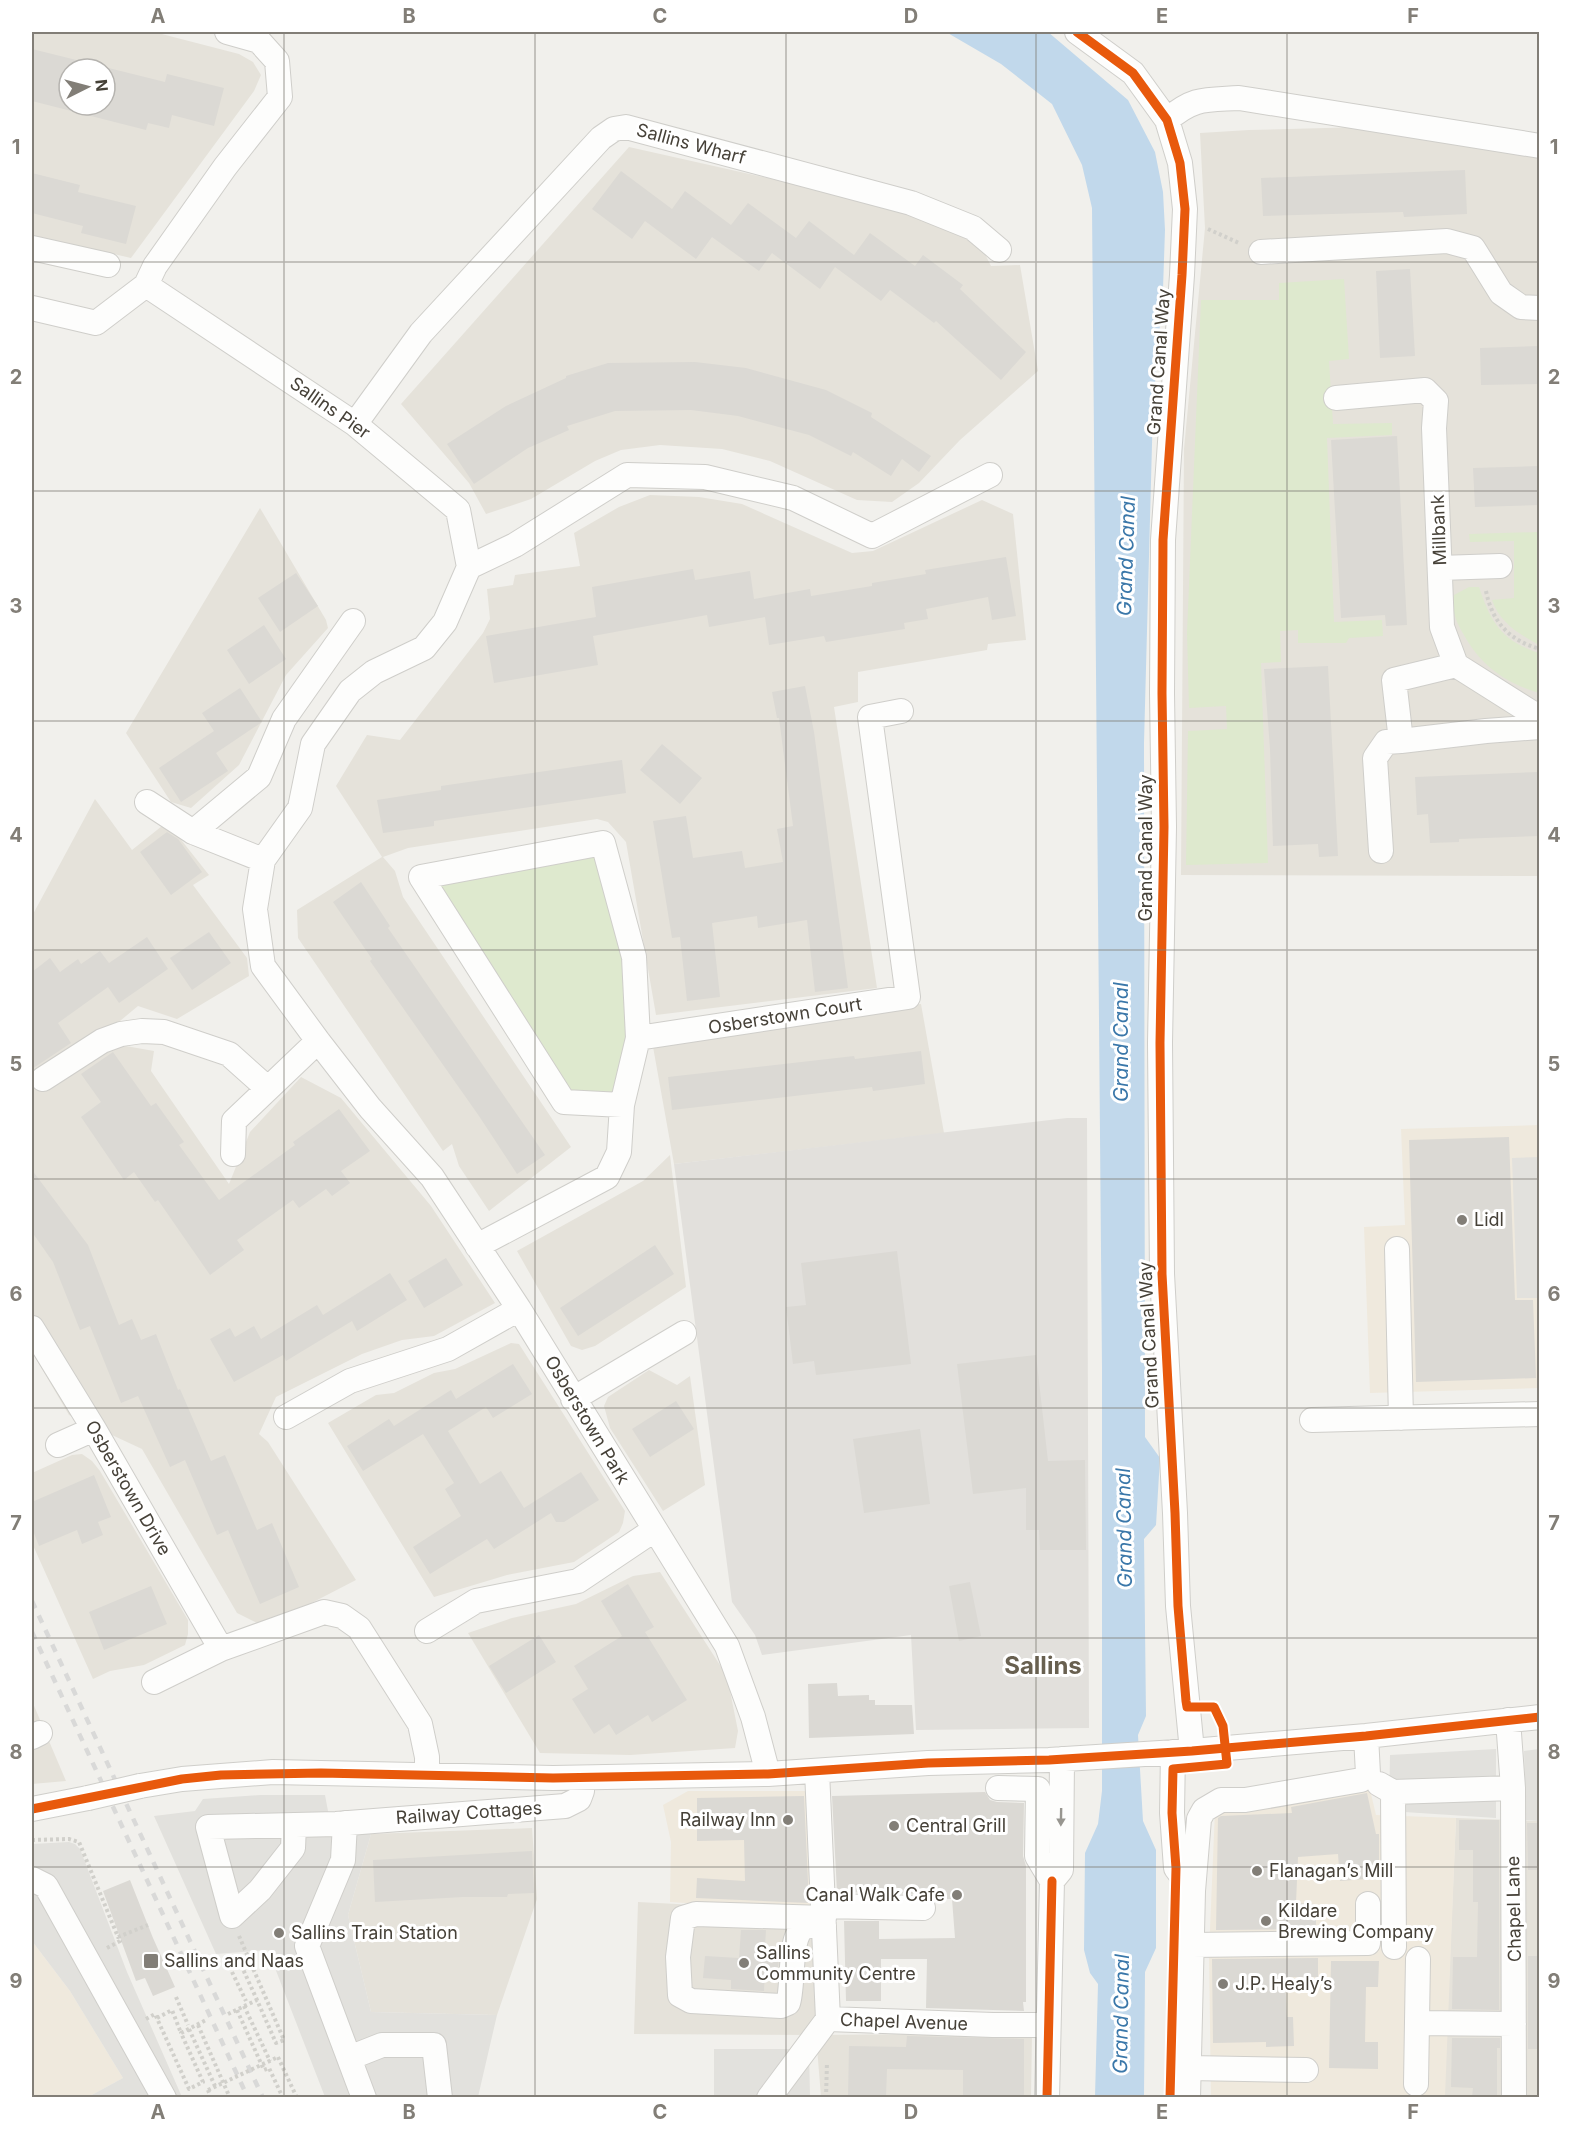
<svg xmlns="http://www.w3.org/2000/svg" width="1571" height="2129" viewBox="0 0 1571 2129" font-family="Inter,sans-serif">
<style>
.residential{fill:#e5e2da;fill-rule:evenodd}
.commercial{fill:#efe9dd}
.industrial{fill:#e2e0dc}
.green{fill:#dee9ce}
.parking{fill:#e2e1dd}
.water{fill:#c1d8eb}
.building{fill:#dbd9d4;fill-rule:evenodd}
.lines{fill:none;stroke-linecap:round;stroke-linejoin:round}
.minor-casing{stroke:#cfceca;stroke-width:26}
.path{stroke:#d1d0cb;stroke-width:4;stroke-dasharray:3 3;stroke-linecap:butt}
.minor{stroke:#fdfdfc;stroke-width:24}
.rail{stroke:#d9d9d8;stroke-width:4.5;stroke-dasharray:8 8;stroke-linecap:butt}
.minor-bridge-casing{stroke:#cfceca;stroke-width:26;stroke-linecap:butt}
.path-bridge{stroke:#d1d0cb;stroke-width:4;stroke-dasharray:3 3;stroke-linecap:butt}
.minor-bridge{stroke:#fdfdfc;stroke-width:24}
.cycleway-casing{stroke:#fff;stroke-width:13}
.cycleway{stroke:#e8590c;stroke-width:9}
.oneway{fill:#989690}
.grid{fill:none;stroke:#827e77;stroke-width:1.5;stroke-opacity:0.55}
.poi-dot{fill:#827e77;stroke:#fff;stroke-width:2}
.labels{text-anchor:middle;stroke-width:6;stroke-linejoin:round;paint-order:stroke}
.street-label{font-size:18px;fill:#464138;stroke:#fff}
.poi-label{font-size:18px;fill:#464138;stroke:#fff;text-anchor:start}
.water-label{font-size:20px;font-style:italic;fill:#3a77a9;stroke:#fff}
.district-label{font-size:24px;font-weight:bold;fill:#686050;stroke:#fff}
.neatline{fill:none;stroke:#827e77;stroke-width:2}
.grid-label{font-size:20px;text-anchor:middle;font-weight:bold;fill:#827e77}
</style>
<rect width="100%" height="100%" fill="#f1f0ec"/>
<path class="residential" d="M32,32H154L239,54L253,62L261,75L254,91L131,258L32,235ZM69,69H105V105H69Z
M1363,127L1539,157V876L1181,875L1184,449L1205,228L1200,133L1249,130Z
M629,147L861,199L924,218L981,246L991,266L1020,265L1038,371L960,440L919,483L892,502L857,500L770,461L722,449L660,445L621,450L595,461L531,499L486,514L469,483L401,404Z
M650,495L699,497L742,504L852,553L873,551L982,500L1013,514L1026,640L988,644L987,650L858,672V702L834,707L877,988L656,1015L626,842L608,822L597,819L408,848L383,857L395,871L403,897L571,1147L489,1211L459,1166L452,1144L443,1151L298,938L297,910L382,857L336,786L367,735L400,740L483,633L490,619L487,589L513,585L515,575L580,566L574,533L619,507Z
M260,508L326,620L328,628L286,675L239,765L191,808L171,802L126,733Z
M95,799L132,850L167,822L209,875L193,885L247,958L249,976L177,1019L138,1006L120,1021V1045L154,1051L151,1071L229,1184L250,1132L301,1077L341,1098L431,1206L495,1303L434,1336L402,1340L362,1354L276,1397L259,1434L268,1442L356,1580L265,1627L237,1613L142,1449L69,1415L32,1352V916Z
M921,1004L944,1133L674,1164L650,1030Z
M670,1155L686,1287L595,1346L582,1350L571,1346L517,1251L643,1181Z
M511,1343L519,1344L625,1511L623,1523L619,1532L574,1562L507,1575L434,1597L328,1423L376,1395L394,1393L434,1373L455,1369Z
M649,1370L677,1385L690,1376L705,1485L663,1511L610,1428L604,1406L608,1397Z
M82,1454L92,1461L100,1471L188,1620V1634L185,1645L144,1665L110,1671L93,1679L32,1543V1473L72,1455Z
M660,1572L727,1676L738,1731L735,1748L630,1755L540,1753L468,1633L512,1618L576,1604L633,1576Z
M32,1701L66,1781L32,1784Z
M1456,1818L1539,1821V2097L1444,2098Z
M532,1828L537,1899L497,2015L371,2012L348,1915L371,1834Z
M638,1902L814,1911L817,2035L1032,2033L1031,2097H821L816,2035L634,2034Z"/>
<path class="commercial" d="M1539,1125V1388L1370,1393L1364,1227L1405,1225L1401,1129Z
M1368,1781L1376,1815L1456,1818L1445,2097L1211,2098L1209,1953L1215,1811Z
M688,1791H812L814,1911L670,1902L671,1842L663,1805Z
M32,1941L70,1991L123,2078L88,2097H32Z"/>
<path class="industrial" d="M1067,1118H1087L1089,1728L916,1730L911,1635L762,1655L755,1635L732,1602L674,1164Z"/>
<path class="green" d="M1344,279L1349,359L1329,361L1333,424L1392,423V435L1327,438L1334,622L1382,620L1383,636L1349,638L1346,643H1298V630L1280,631L1281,662L1261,663L1268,863L1186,865L1188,731L1227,729L1226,706L1189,708L1187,633L1201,300H1279V283Z
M1539,532H1540L1539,645C1519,634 1500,623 1492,600L1514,598V541L1470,542L1469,534Z
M1469,587H1479C1491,623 1502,641 1539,653V693C1506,683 1481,666 1464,635C1456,622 1451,610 1454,595Z
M602,850L627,978L635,1031L615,1107L561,1097L427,880Z"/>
<path class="parking" d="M1539,1157V1298H1517L1512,1158Z
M1496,1749V1818L1389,1811L1390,1755Z
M1539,1749V1821L1526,1820L1524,1751Z
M260,1795H325L331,1827L371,1834L348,1915L371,2012L497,2015L478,2097H325L268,1950L216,1954L154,1816L195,1811L203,1799Z
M69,1842L75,1844L80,1849L127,1972L182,2097H88L123,2078L70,1991L32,1941V1844Z
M714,2049H809L810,2097L714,2098Z"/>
<path class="water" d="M946,32H1048L1128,100L1155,152L1163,192L1165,230L1163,289L1153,407L1144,743L1145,1437L1160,1458L1156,1525L1144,1539L1146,1716L1138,1735L1143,1821L1156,1850V1948L1145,1972L1144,2097H1095L1098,1984L1090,1973L1084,1950L1085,1853L1098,1824L1102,1791V1367L1092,208L1082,165L1052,104L1001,64Z"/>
<path class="building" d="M32,49L165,82L167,74L224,88L214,126L172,115L169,128L148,123L146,130L32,101ZM69,69H105V105H69Z
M1465,170L1467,214L1404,217L1403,212L1263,216L1261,178Z
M621,171L672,209L685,191L731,225L748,203L796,238L809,221L854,255L870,233L915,266L923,255L963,285L960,289L1026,352L1001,380L936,321L934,323L890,290L881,301L835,267L820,289L772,253L759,271L712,237L696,259L645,221L632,239L592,209Z
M32,173L80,185L78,192L136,206L126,244L81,233L83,226L32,213Z
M1410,269L1415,356L1380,358L1376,271Z
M1539,346V384L1481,385L1480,348Z
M695,362L746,368L826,390L872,413L871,417L931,456L919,472L902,459L891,476L853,452L851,456L809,435L738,416L691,410L615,411L567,426L569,430L528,448L474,484L447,444L506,406L566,378V376L608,363Z
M1397,436L1407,625L1386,626L1385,615L1341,618L1331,440Z
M1539,466V505L1475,507L1473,468Z
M1006,557L1016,616L992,620L988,597L926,609L928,619L904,623L905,629L826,642L824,636L769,645L765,617L709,627L707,615L593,636L598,665L494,683L486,636L596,617L592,587L693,569L695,580L750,571L754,599L810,589L811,596L872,586V583L926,574L925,570Z
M296,573L318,606L280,632L258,598Z
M264,625L286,659L249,684L227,650Z
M1328,666L1338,856L1319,857L1318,844L1273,846L1270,749L1264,669Z
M805,686L814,732L848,988L815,992L807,920L758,928L757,916L712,923L720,997L687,1001L680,937L672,938L653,821L686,816L693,858L742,851L745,868L783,862L777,829L793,826L779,718H777L772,692Z
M240,688L262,722L216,753L228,771L181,802L159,768L214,731L202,713Z
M662,744L702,778L680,804L640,770Z
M622,760L626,793L434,821V826L383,833L377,800L441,790V786Z
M1539,772V836L1459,839V842L1430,843L1428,814L1417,815L1415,777Z
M167,832L178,839L202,872L171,895L140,852Z
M361,882L390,926L388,928L545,1155L517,1174L479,1116L370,961L372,959L333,902Z
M209,932L231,963L192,990L170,958Z
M147,937L168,969L119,1003L108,987L58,1023L71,1043L32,1069V972L50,958L60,972L78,959L81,964L100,951L109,963Z
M921,1051L925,1084L873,1091L872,1087L672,1110L668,1077L854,1056L855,1059Z
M113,1052L151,1106L156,1103L184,1142L179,1145L219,1200L295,1145L293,1142L339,1109L370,1151L341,1171L350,1183L332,1196L326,1189L299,1208L293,1200L237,1240L244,1250L210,1275L158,1200L155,1202L134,1172L124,1180L81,1117L101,1102L81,1074Z
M1509,1137L1515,1300H1533L1536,1378L1416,1382L1409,1140Z
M32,1170L88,1245L119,1325L132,1319L141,1340L156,1334L178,1390L180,1389L211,1461L225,1455L257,1530L272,1523L299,1587L260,1604L228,1530L217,1535L185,1460L170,1467L138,1396L121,1403L90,1326L80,1330L53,1262L32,1232Z
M655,1245L674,1274L578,1336L560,1308Z
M897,1251L911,1364L816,1375L814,1361L793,1364L786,1307L806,1305L801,1263Z
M446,1258L463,1285L424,1308L408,1281Z
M390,1273L407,1300L357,1331L352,1321L286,1361L283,1355L234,1382L210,1339L230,1328L235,1337L254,1326L261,1339L317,1305L323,1315Z
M1036,1355L1048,1461L1085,1460L1086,1550H1040L1039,1530H1026V1488L973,1494L957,1364Z
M513,1364L532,1394L493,1418L486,1407L448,1431L480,1484L501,1471L524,1508L581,1472L599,1500L564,1522H556L551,1513L494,1549L487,1539L430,1574L413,1547L461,1516L445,1489L454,1483L423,1434L363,1471L347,1446L389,1419L394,1426L451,1390L456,1399Z
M676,1401L694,1429L650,1457L632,1429Z
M920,1429L930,1504L864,1513L853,1439Z
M94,1475L111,1517L98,1522L103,1535L82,1544L77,1530L39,1546L32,1528V1502Z
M970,1582L981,1636L959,1641L949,1586Z
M628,1584L654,1627L645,1632L687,1700L652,1722L648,1715L616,1735L609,1724L594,1734L572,1699L588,1689L574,1666L622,1636L601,1601Z
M151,1586L167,1624L104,1650L89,1612Z
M539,1635L556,1662L506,1693L489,1666Z
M837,1683L838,1696L869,1695V1700H875V1705H912L914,1734L809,1738L808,1684Z
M985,1792L990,1800L997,1802L1024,1803L1023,1856L1026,1866V2002H1023L1024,2011L926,2008L927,1959H881V2001H846L844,1921H879V1939L955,1938L952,1899H933L923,1894L837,1892L832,1796Z
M1367,1793L1376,1834H1379V1878L1340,1881L1338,1854L1298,1857L1296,1903L1316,1904V1929L1216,1930L1218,1818L1221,1816L1292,1813L1291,1807Z
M804,1796L809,1903L696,1898L697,1878L745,1881L744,1840L697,1841V1798Z
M1459,1820H1499V2010L1452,2009L1453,1957H1477L1478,1902H1473V1850H1459Z
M1527,1823H1539V1870H1528Z
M532,1851L534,1893L508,1894L507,1897H463L375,1902L373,1860Z
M130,1880L153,1938L175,1987L153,1996L145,1978L136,1981L103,1891Z
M741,1930H766L765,1946L780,1947L778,1968H765L764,1991L731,1989V1980L703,1978L705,1956L739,1958Z
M1528,1956H1539V2049H1528Z
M1318,1958V1977H1285L1287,2017H1293L1294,2046L1266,2047V2042L1213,2043L1212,1959Z
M1331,1961H1379L1378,1987H1366L1365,2042H1378V2069L1329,2068Z
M907,2036L1024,2039V2097H981V2095H963V2070L887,2069L886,2097H848L849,2046L906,2047Z
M1452,2038H1500V2048H1497V2097H1472L1473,2088L1451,2087Z"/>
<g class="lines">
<g class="minor-casing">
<path id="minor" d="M227,32L259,41L277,61L280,97L225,167L155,266L146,285L355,424L458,510L469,567
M1077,32L1133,73L1167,120L1180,163L1185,209L1182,275L1163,540L1162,693L1164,827L1160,1043L1162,1274L1175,1513L1178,1606L1192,1751
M1167,120C1194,97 1205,100 1239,98L1540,146
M32,248L108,265
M1261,252L1447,241L1473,248L1501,293L1521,307L1540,308
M32,308L96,323L146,285
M1336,398L1425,390L1436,401L1434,428L1442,627L1456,665L1532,713L1540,714
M355,424L421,333L601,138L614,129L626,127L911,203L973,228L999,250
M469,567L445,622L424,648L374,672L350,691L313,744L300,808L263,860L255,909L263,966L318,1041L370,1108L432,1177L519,1309L727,1646L753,1717L768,1774
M469,567L515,545L627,475L705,477L793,498L872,536L990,475
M1440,568L1500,566
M1456,665L1394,680L1401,741L1486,731L1540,727
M147,802L193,832L263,860
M193,832L259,777L284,719L353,621
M1381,851L1375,758L1386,742L1401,741
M43,1079L102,1041L121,1034L142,1031L164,1032L229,1054L267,1088
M622,1105L564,1102L421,877L603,843L634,957L638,1038
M233,1154L234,1121L318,1041
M477,1246L607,1177L619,1152L622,1105L638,1038L908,997L870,717L901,711
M1397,1249L1401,1418
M32,1328L94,1429L221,1649L324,1612L342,1616L359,1628L420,1724L427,1757V1775
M573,1399L684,1333
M286,1417L350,1381L448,1349L519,1309
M1312,1420L1540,1414
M58,1445L94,1429
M427,1631L476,1601L578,1581L654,1530
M154,1682L221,1649
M1508,1720L1513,1788L1514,2098
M32,1737L40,1733
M1173,1752L1172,1813L1176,1868L1193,1891
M817,1771L828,2019L993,2025H1048
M1379,1784L1393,1792L1513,1788
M140,1786L182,1779L273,1772L553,1778L768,1774L928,1763L1049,1760L1192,1751L1366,1736L1540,1717
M998,1788L1038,1789L1037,1856L1052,1881L1047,2098
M1393,1792L1394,1947
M32,1809L88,1798
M345,1823L343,1860L307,1946L364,2098
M294,1825L293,1848L260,1890L232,1916L208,1827L336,1824L565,1806L579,1799L582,1791L581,1778
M32,1879L46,1886L164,2098
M1052,1881L1061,1870L1062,1759
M823,1906L923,1908
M824,1918L696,1914L683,1918L678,1957L680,1995L691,2001L781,2006L788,2003C794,1987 788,1933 805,1927C810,1925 819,1926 824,1926
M1192,1945L1368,1943V1904
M1417,2023L1514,2024
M349,2058L382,2045H434L440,2098
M1189,2068L1306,2070
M1416,2084L1418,1959
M769,2098L828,2019
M1188,2098L1193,1891L1199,1819L1204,1810L1221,1800H1245L1361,1780L1368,1774L1366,1736"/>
</g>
<path class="path" d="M1208,229L1239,243
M1486,591C1492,622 1510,641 1540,649
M32,1840L69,1839L79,1842L118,1937L148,1925
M107,1948L120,1941L118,1937
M249,1963L242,1967L257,2000
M232,1972L246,2001
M176,1997L188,2025
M244,2006L270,2061
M237,2010L264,2070L269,2068L283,2098
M228,2014L257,2000L276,2043L284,2040L239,1936
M157,2018L172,2010L181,2033
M146,2019L155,2014L189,2089L203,2082L181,2033L206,2020
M198,2025L230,2098
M189,2029L215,2086
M278,2057L297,2098
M208,2090L211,2098
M826,2098L827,2062"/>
<use href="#minor" class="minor"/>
<path class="rail" d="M32,1601L263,2098
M32,1632L248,2098"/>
<g class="minor-bridge-casing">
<path id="minor-bridge" d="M88,1798L140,1786"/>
</g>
<path class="path-bridge" d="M208,2090L278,2057"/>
<use href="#minor-bridge" class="minor-bridge"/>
<g class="cycleway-casing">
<path id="cycleway" d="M1077,32L1133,73L1167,120L1180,163L1185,209L1182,275L1163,540L1162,693L1164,827L1160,1043L1162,1274L1175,1513L1178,1606L1186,1701L1187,1707H1214L1223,1726L1227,1764L1173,1769L1172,1813L1176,1868L1170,2098
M32,1809L182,1779L221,1775L321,1773L553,1778L768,1774L928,1763L1049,1760L1192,1751L1366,1736L1540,1717
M1047,2098L1052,1881"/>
</g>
<use href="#cycleway" class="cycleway"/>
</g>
<defs><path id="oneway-solid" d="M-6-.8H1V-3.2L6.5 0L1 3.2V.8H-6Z" transform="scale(1.5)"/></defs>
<use class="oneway" href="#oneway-solid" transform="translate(1061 1817) rotate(91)"/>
<path class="grid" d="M284,32V2098M535,32V2098M786,32V2098M1036,32V2098M1287,32V2098M32,262H1540M32,491H1540M32,721H1540M32,950H1540M32,1179H1540M32,1408H1540M32,1638H1540M32,1867H1540"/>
<g class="poi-dot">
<circle cx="1462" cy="1220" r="6"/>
<circle cx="788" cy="1820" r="6"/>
<circle cx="894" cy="1826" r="6"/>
<circle cx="1257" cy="1871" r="6"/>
<circle cx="957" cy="1895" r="6"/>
<circle cx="1266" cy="1921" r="6"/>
<circle cx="279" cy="1933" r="6"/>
<rect x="143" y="1953" width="16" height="16" rx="3"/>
<circle cx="744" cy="1963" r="6"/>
<circle cx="1223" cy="1984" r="6"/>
</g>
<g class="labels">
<g class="street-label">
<text transform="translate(691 144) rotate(15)" y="6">Sallins Wharf</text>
<text transform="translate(1159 362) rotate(-86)" y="6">Grand Canal Way</text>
<text transform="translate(330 408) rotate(35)" y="6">Sallins Pier</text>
<text transform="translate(1439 530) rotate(-92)" y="6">Millbank</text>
<text transform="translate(1146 848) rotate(-90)" y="6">Grand Canal Way</text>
<text transform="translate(785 1016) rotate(-9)" y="6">Osberstown Court</text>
<text transform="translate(1149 1335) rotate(-93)" y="6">Grand Canal Way</text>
<text transform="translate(587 1420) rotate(59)" y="6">Osberstown Park</text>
<text transform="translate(128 1488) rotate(60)" y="6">Osberstown Drive</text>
<text transform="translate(469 1813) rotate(-4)" y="6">Railway Cottages</text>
<text transform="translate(1514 1909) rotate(-91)" y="6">Chapel Lane</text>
<text transform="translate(904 2022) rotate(2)" y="6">Chapel Avenue</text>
</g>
<g class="poi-label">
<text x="1474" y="1226">Lidl</text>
<text x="776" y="1826" text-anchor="end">Railway Inn</text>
<text x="906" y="1832">Central Grill</text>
<text x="1269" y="1877">Flanagan’s Mill</text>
<text x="945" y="1901" text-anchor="end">Canal Walk Cafe</text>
<text x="1278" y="1917">Kildare<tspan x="1278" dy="21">Brewing Company</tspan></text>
<text x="291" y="1939">Sallins Train Station</text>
<text x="756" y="1959">Sallins<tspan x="756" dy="21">Community Centre</tspan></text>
<text x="164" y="1967">Sallins and Naas</text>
<text x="1235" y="1990">J.P. Healy’s</text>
</g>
<g class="water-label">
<text transform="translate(1126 556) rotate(-88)" y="7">Grand Canal</text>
<text transform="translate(1121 1042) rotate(-90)" y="7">Grand Canal</text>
<text transform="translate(1124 1528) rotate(-91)" y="7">Grand Canal</text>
<text transform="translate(1121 2014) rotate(-89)" y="7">Grand Canal</text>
</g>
<g class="district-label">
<text x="1043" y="1674">Sallins</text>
</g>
</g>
<rect width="1571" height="2129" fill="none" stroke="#ffffff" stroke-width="66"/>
<g transform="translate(87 87) rotate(84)"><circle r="28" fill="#ffffff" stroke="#b5b3af" stroke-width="1.5"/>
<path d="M0-4.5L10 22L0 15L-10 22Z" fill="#827e77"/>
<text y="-9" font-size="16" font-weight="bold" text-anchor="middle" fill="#464138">N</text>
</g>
<rect x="33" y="33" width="1505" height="2063" class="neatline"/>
<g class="grid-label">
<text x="158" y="23">A</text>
<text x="409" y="23">B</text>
<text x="660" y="23">C</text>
<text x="911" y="23">D</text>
<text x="1162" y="23">E</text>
<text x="1413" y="23">F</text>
<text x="16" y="154">1</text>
<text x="1554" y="154">1</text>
<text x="16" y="384">2</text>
<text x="1554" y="384">2</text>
<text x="16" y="613">3</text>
<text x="1554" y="613">3</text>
<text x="16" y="842">4</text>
<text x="1554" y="842">4</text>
<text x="16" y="1071">5</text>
<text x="1554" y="1071">5</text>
<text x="16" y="1301">6</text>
<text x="1554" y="1301">6</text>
<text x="16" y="1530">7</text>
<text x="1554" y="1530">7</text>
<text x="16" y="1759">8</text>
<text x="1554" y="1759">8</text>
<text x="16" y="1988">9</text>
<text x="1554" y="1988">9</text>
<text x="158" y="2119">A</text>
<text x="409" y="2119">B</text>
<text x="660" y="2119">C</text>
<text x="911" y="2119">D</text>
<text x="1162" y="2119">E</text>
<text x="1413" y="2119">F</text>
</g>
</svg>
